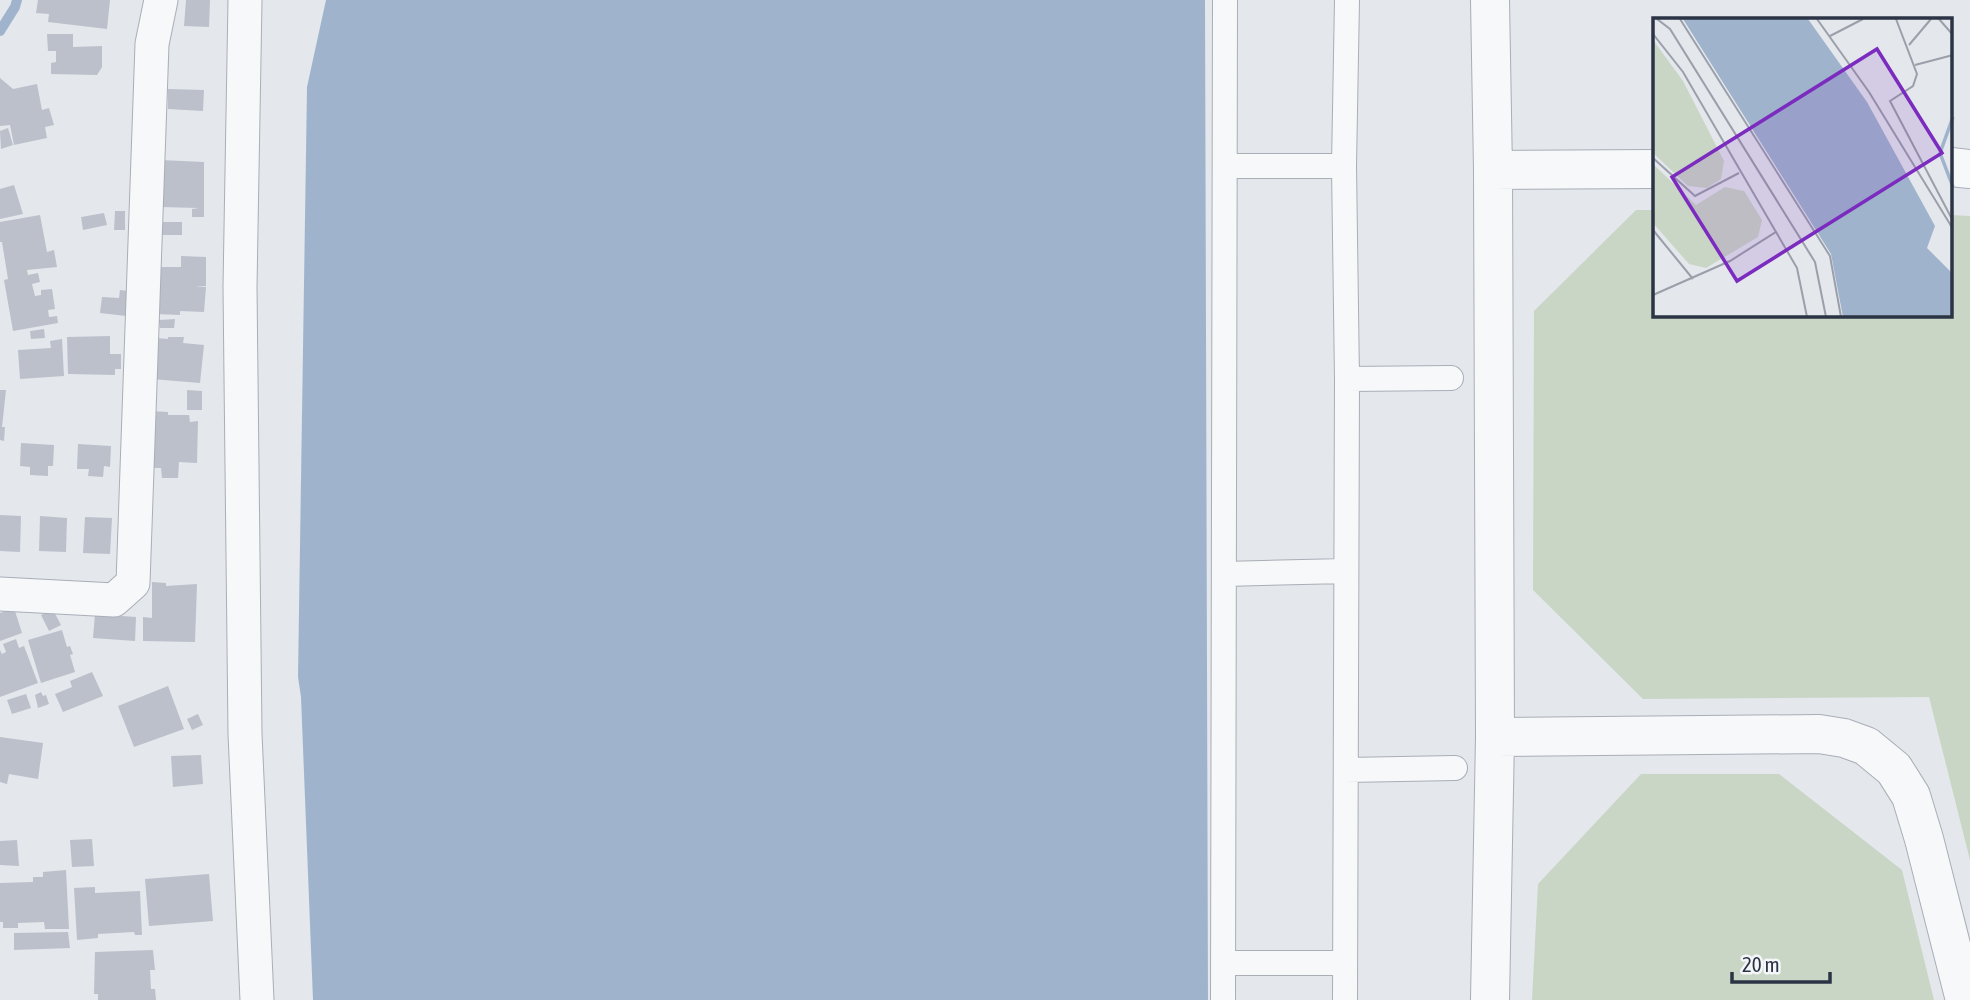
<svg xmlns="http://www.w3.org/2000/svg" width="1970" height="1000" viewBox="0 0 1970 1000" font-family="'Asap Condensed',sans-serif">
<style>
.green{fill:#c9d6c5}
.water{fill:#9fb4cc}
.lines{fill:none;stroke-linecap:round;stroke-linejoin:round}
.stream{stroke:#9fb4cc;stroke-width:10}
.building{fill:#bbc0ca}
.pedestrian-casing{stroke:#a9aeb7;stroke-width:26}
.minor-casing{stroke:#a9aeb7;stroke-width:35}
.tertiary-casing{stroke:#a9aeb7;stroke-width:40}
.pedestrian{stroke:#f7f8fa;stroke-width:24}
.minor{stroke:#f7f8fa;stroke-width:33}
.tertiary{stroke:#f7f8fa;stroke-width:38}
.inset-river{fill:none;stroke:#9fb4cc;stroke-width:3.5}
.inset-road{fill:none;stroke:#9a9fa9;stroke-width:2}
.view{fill:#7b2cbf;fill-opacity:0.15;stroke:#7b2cbf;stroke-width:3.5}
.inset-edge{fill:none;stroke:#2b3445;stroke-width:3.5}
</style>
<rect width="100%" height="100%" fill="#e4e7ec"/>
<path class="green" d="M1636,210H1655V315H1951V215L1970,216V860L1929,697L1643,699L1533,590L1534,311Z
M1641,774H1779L1902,870L1934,1000H1532L1538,884Z"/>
<path class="water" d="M326,0H1205L1208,1000H313L301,697L298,677L307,87Z"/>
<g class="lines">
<path class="stream" d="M0,31L15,7L17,0"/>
</g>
<path class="building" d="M38,0H110L107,29L48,22L49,14L36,13Z
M186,0H210L209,27L184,26Z
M47,34H73V47L102,46V67L97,75L51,74V63L56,62V51H48Z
M0,78L13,89L37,84L42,110L49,108L54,125L45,127L47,138L14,145L10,125L0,126Z
M168,89L204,90L203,111L168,109Z
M8,128L13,145L1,149L0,131Z
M160,160L204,162V217H192V209L199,208L160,207Z
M14,185L23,214L0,219V189Z
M115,211H125V230H114Z
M104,213L107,225L83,230L81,217Z
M40,215L47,252L54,250L57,267L27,270L28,275L38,273L40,282L32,284L35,296L41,295V290L52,289L55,309L48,310L49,317L57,316L58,323L13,331L4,280L8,279L2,242H0V222Z
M160,222H182V235H159Z
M181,256L206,257V286H195L206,287L204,312L180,311V315L155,314L156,267H181Z
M120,290L128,291L126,316L100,313L102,297L119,298Z
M175,319L174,328H160L159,320Z
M44,329L45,338L31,339L30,331Z
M110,336V354H121V369H115V375L68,374L67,337Z
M168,337H184L183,343L204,345L200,383L152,379L156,338L168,339Z
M62,339L64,376L20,379L18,350L51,348L50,341Z
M0,390H6L2,427H5L4,441L0,440Z
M187,390L202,391V410H187Z
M150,411L168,412V415H189L190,422L198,421L197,463L179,462L178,478H162L161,468H148Z
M21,443L54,445L53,466H48V476L30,475V467L20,466Z
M78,444L111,446L110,467L104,466L103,477L88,476L89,469H77Z
M0,515L21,516L20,552L0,551Z
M40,516L67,518L66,552L39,551Z
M85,517L112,518L110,554L83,553Z
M152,582L166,583V586L197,584L195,642L143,641V617L152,618Z
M14,608L22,633L0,641V613Z
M53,610L61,625L49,631L41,615Z
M95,614L136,617L135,641L93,638Z
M62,630L67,647L70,646L73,654L70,655L75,672L41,683L28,640Z
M16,639L19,648L24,646L38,683L0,697V650L2,654L6,652L3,644Z
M92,672L103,696L63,712L55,694L72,687L70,681Z
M168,686L184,729L134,747L118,706Z
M41,692L43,696L46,695L49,704L38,708L35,695Z
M26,694L31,708L12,714L7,700Z
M198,714L203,725L192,730L187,719Z
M0,737L43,743L38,779L9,774L7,784L0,782Z
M201,755L203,784L173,787L171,756Z
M92,839L94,866L72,867L70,840Z
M17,840L19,866L0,865V841Z
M66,870L69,929H45L44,922L18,923V928H3V922H0V883L33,882V877H43V872Z
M209,874L213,921L149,926L145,879Z
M95,887V893L140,891L142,935H135L134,932L98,934V938L77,940L74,888Z
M68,932L70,948L14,950V933Z
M153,950L155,970H150L151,989H155L156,1000H98V994H94L95,952Z"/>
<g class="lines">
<g class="pedestrian-casing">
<path id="pedestrian" d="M1225,166H1344
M1347,379L1451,378
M1224,574L1345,571
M1346,770L1455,768
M1223,963H1345
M1223,1000L1225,0
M1345,1000L1347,379L1344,166L1347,0"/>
</g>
<g class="minor-casing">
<path id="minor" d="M245,0L240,287L245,734L257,1000
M0,594L114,600L133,583L152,44L161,0"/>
</g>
<g class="tertiary-casing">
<path id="tertiary" d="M1490,0L1493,170L1655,169
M1951,167L1970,169
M1495,737L1819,734L1844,738L1866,746L1894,769L1911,796L1924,839L1965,1000
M1490,1000L1495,737L1493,170"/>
</g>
<use href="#pedestrian" class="pedestrian"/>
<use href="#minor" class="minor"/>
<use href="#tertiary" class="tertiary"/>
</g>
<g transform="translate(1653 18)">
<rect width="299" height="299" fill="#e4e7ec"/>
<path d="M0,22L30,63L71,143L68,161L54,170L35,168L0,135ZM0,146L43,187L72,169L91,173L109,202L105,219L53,250L36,246L0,205Z" fill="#c9d6c5"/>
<path d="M30,1H155L214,84L282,208L274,230L299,255V299H190L178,236Z" fill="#9fb4cc"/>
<path class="inset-river" d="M300,99L287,135L300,169"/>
<path class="inset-road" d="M4,1L17,11L162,244L173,299M27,1L177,238L188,299M164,1L216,74L300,211M243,1L264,56L260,68L237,83L300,203M286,1L300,17M0,16L30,54L123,214M177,18L210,1M256,27L278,1M262,47L300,37M0,140L42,178L86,155M0,212L40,261M0,277L77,243L123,214L144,250L154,299"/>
<path class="view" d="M224,31L289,135L84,263L19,159Z"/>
<rect width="299" height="299" class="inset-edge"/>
</g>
<path d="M1732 972v10h98v-10" fill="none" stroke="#2b3445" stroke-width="3.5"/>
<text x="1742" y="972" font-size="21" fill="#2b3445" stroke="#f4f6f9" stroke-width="5" paint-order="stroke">20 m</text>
</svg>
